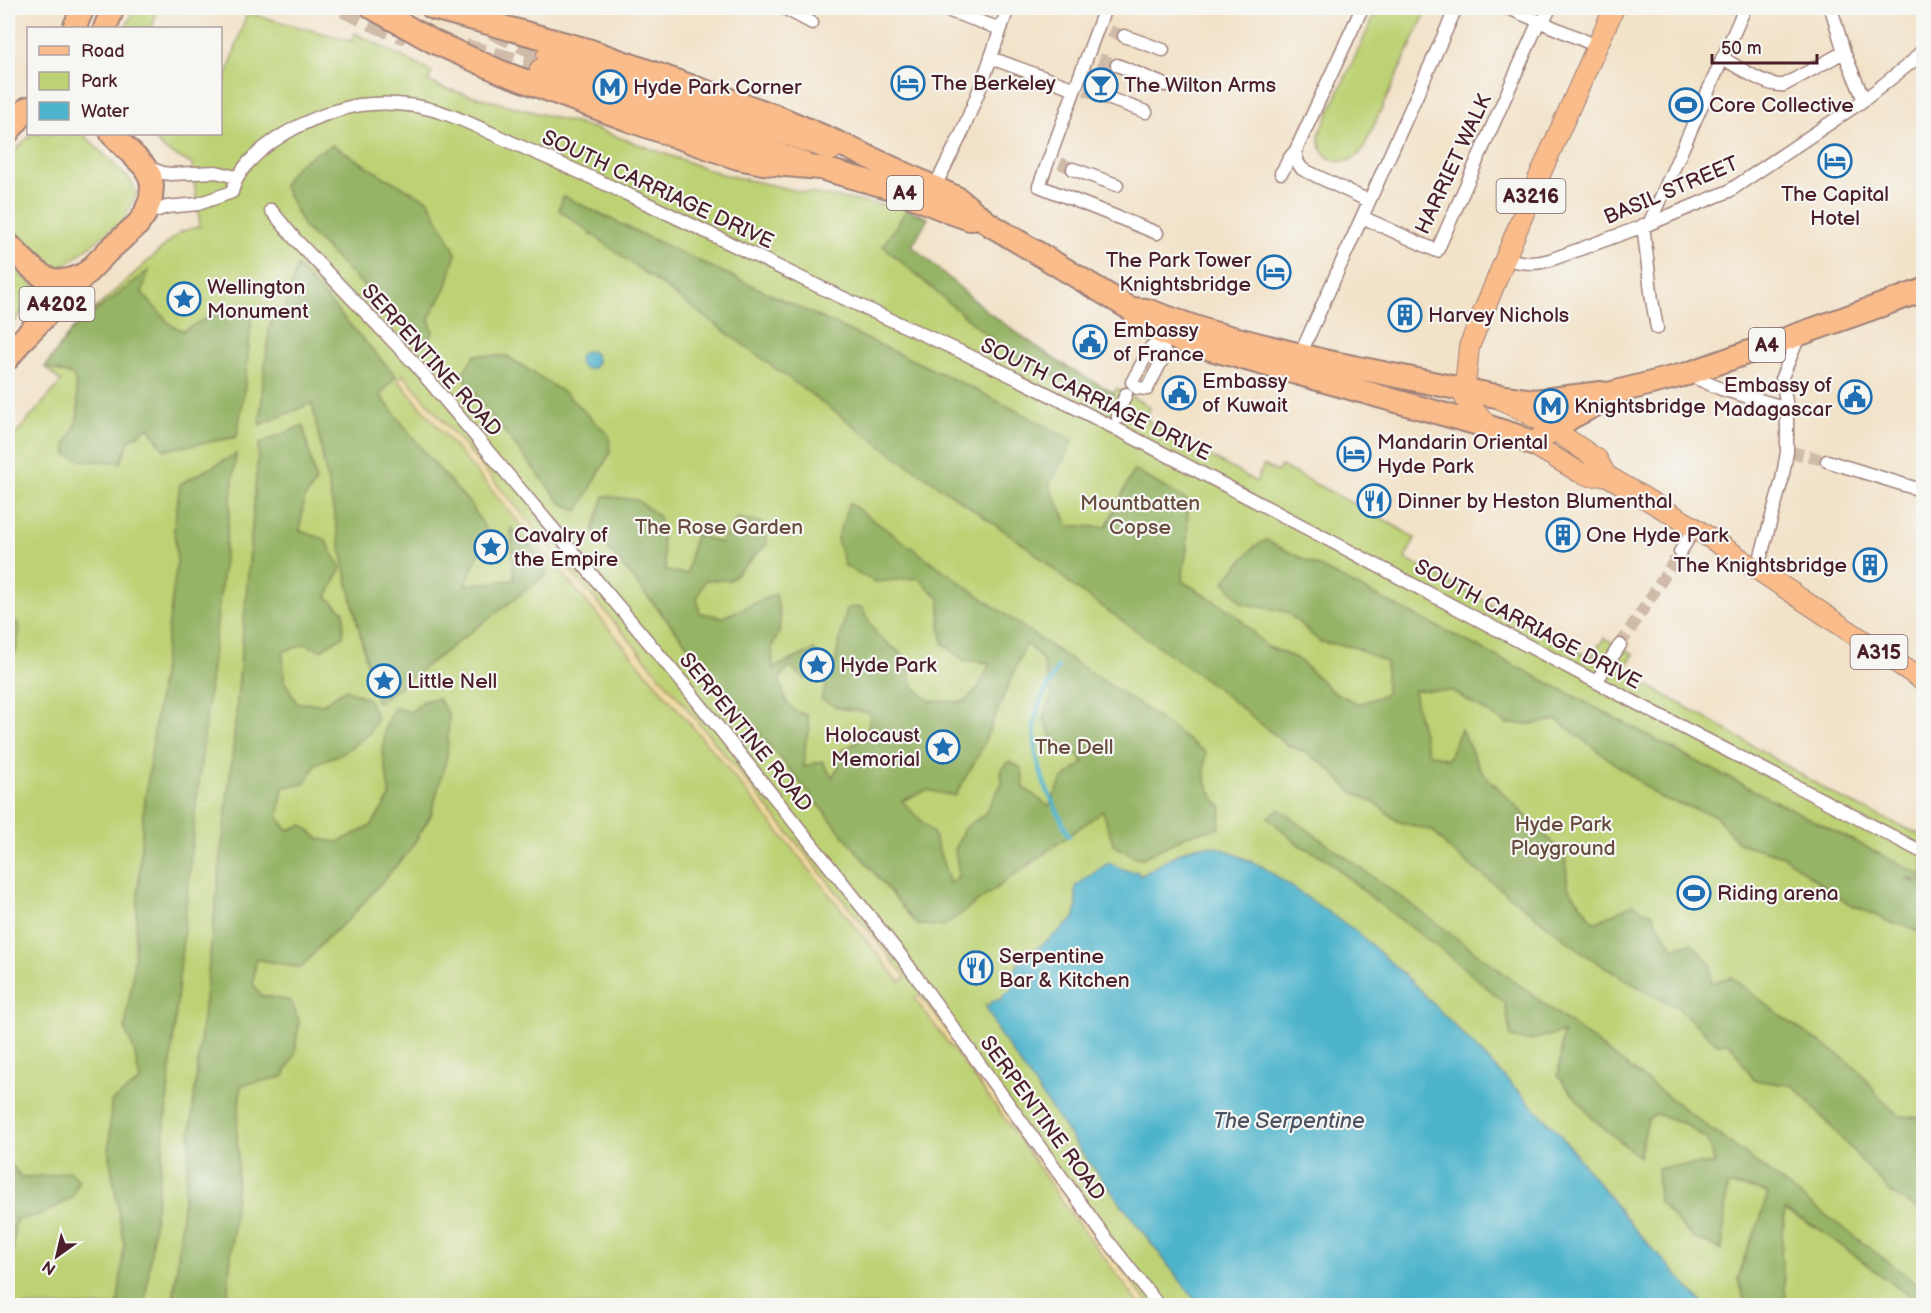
<svg xmlns="http://www.w3.org/2000/svg" width="1931" height="1313" viewBox="0 0 1931 1313" font-family="'Balsamiq Sans',sans-serif">
<style>
.green{fill:#bdd275;stroke:#847850;stroke-width:1.5}
.forest{fill:#96b466;stroke:#706a48;stroke-width:1.5;fill-rule:evenodd}
.sand{fill:#eeda9e;stroke:#9c7c64;stroke-width:1.5}
.water{fill:#4db4cc;stroke:#4c6a7c;stroke-width:1.5}
.lines{fill:none;stroke-linecap:round;stroke-linejoin:round}
.stream{stroke:#4db4cc;stroke-width:4.5}
.street-tunnel{stroke:#d0bba9;stroke-width:12;stroke-dasharray:12 6;stroke-linecap:butt}
.primary-tunnel{stroke:#d0bba9;stroke-width:20;stroke-dasharray:20 10;stroke-linecap:butt}
.street-casing{stroke:#9e807a;stroke-width:15}
.primary-casing{stroke:#9e807a;stroke-width:22}
.highway-casing{stroke:#9e807a;stroke-width:26}
.street{stroke:#fff;stroke-width:12}
.primary{stroke:#f9bc8a;stroke-width:20}
.highway{stroke:#f9bc8a;stroke-width:22}
.labels{text-anchor:middle;stroke-width:4.5;stroke-linejoin:round;paint-order:stroke}
.shield{fill:#f6f6f2;stroke:#7e6067;stroke-width:1.5}
.shield-label{font-size:20px;font-weight:bold;fill:#4a1f2b}
.poi-label{font-size:21px;fill:#4a1f2b;stroke:#f6f6f2;text-anchor:start}
.street-label{font-size:21px;fill:#4a1f2b;stroke:#f6f6f2}
.park-label{font-size:21px;fill:#674c3e;stroke:#f6f6f2}
.water-label{font-size:22px;font-style:italic;fill:#4b5363;stroke:#f6f6f2}
</style>
<rect width="100%" height="100%" fill="#f6f6f2"/>
<filter id="ink" filterUnits="userSpaceOnUse"><feTurbulence type="fractalNoise" baseFrequency=".0167" numOctaves="2"/><feDisplacementMap in="SourceGraphic" scale="12" xChannelSelector="R" yChannelSelector="G"/><feConvolveMatrix kernelMatrix="1 2 1 2 8 2 1 2 1" color-interpolation-filters="sRGB"/></filter>
<filter id="wash" filterUnits="userSpaceOnUse"><feTurbulence type="fractalNoise" baseFrequency=".008" numOctaves="4" result="noise"/><feDisplacementMap in="SourceGraphic" scale="24" xChannelSelector="R" yChannelSelector="G"/><feGaussianBlur stdDeviation="1.35" result="paint"/><feColorMatrix in="noise" values="0 0 0 0 0 0 0 0 0 0 0 0 0 0 0 0 0 1.4 0 .05"/><feComposite in="paint" operator="in"/></filter>
<g filter="url(#wash)">
<rect width="100%" height="100%" fill="#f2e2c8"/>
<path class="green" d="M135,8H158L152,28H126Z
M1378,8H1428L1362,151C1345,172 1314,159 1320,132Z
M247,13L352,41L355,33L432,72L428,81L443,88L593,128L721,174L803,192L907,209L884,246L1108,403L1117,388L1150,407L1147,416L1150,423L1256,482L1264,465L1277,472L1281,466L1390,523L1415,538L1405,559L1591,658L1604,638L1634,654L1623,672L1715,723L1840,798L1923,836V1305L8,1306V443L61,382L45,367L72,330L180,232L200,226L192,164L165,150L149,134H220L221,93Z
M32,134H83L131,181L137,193L124,220L60,269L45,266L8,230V157Z
M8,264L39,289L8,330Z"/>
<path class="forest" d="M333,145L384,177L428,200L456,253L446,288L429,318L433,333L424,345L304,227L283,185C294,162 311,156 333,145Z
M563,196L658,242L966,385L1073,440L1064,459L1049,485L1069,526L1106,527L1134,470L1188,501L1187,549L1182,581L1234,613L1266,646L1298,659L1332,691L1359,704L1386,694V662L1354,647L1320,642L1287,612L1242,603L1224,581L1255,546L1266,540L1553,685L1694,760L1923,876V882L1906,878L1923,887V935L1904,924H1894L1844,901L1783,856L1738,843L1716,816L1661,798L1557,720L1533,724H1507L1452,691L1414,690L1418,715L1428,753L1448,759L1461,729L1481,771L1565,855L1568,887L1595,923L1632,904L1652,914L1673,948L1692,943L1711,964V983L1731,977L1789,1022L1842,1057L1860,1072L1879,1097L1899,1116L1923,1118V1212L1891,1193L1794,1086L1754,1080L1730,1043L1717,1044L1677,1007L1638,987L1587,956L1449,849L1433,831L1397,821L1378,805L1351,791L1324,764L1303,751L1286,744L1212,684L1074,587L1029,548L887,450L559,210Z
M907,209L928,218L912,246L989,313L1057,361L1114,393L1109,403L1004,350L883,246Z
M297,266L396,376L380,395L426,454L471,505L488,533L465,585L514,580L511,528L545,560L546,575L379,702L376,701L347,579L312,403L260,425L263,382L270,324L286,305Z
M149,270L142,293L171,325L183,331L212,315L252,313L245,385L237,437L164,450L149,427L129,441L121,462L85,461L67,455L66,444C82,422 79,401 74,376L45,367L72,330Z
M475,355L507,356L566,394L609,435L610,453L578,511L561,503L483,405L462,374Z
M303,425L316,482L304,499L300,531L325,539L341,568L327,597L344,612L343,636L321,650L304,644L283,652L284,680L297,703L323,704L346,689L368,699L377,719L369,734L343,753L317,763L304,784L283,787L278,817L287,830L303,825L319,839L338,842L371,826L390,797L383,752L385,728L394,708L411,712L423,701L438,698L449,715L447,756L431,815L410,850L349,919L326,939L301,968L256,959L253,983L260,995L291,1001L299,1021L295,1054L283,1077L241,1085L237,1127L238,1165L227,1305H173L195,1088L233,749L259,444Z
M236,454L194,824L163,1146L145,1305H118L124,1243L109,1156L111,1102L140,1081L134,1050L125,1029L133,974L143,815L177,562L174,529L180,484Z
M604,496L637,500L659,517L666,571L687,574L695,534L720,543L738,518L762,523L767,544L730,580H705L697,598L700,613L723,617L776,594L780,617L779,633L772,646L773,668L814,650L832,676L847,608L861,607L877,635L908,659L912,685L930,701L965,702L980,685L990,663L963,660L943,643L940,624V599L918,578L875,582L845,566L837,539L849,503L1044,642L1143,707L1206,753C1202,777 1206,790 1222,808L1219,828L1188,835L1141,859L1114,846L1103,811L944,926L917,925L593,530ZM1026,644L1042,659L1052,695L1044,719L1054,741L1066,745L1084,762L1062,780L1049,806L1024,788L1022,769L1010,761L1001,769L1002,783L984,815L964,828L955,850L959,875L950,884L933,833L902,801L927,790L955,796L979,754ZM790,667L805,679L822,674L826,686L821,699L839,708L870,713L867,737L834,755L839,767L832,777L822,761L804,767L806,738L810,730L807,715C785,710 784,698 780,678Z
M8,611L20,627L15,653L8,662Z
M1279,809L1442,927L1923,1288V1305H1908L1912,1298L1816,1227L1785,1210L1781,1255L1787,1305H1746L1738,1279L1748,1247L1759,1223L1768,1193L1746,1187L1727,1186L1722,1250L1692,1237L1659,1202L1657,1168L1698,1164H1715L1707,1140L1683,1123L1656,1114L1648,1119L1639,1157L1593,1119L1558,1076L1563,1032L1527,1041L1511,1037L1505,1003L1451,957L1378,903L1325,858L1297,844L1268,817Z
M8,1160L21,1177L47,1176L69,1171L79,1180L72,1198L43,1214L15,1220L13,1252L8,1270Z"/>
<path class="sand" d="M404,375L672,690L906,977L900,982L719,758L397,379Z
M920,995C999,1097 1071,1203 1149,1305H1140L1066,1207L1014,1131L915,999Z"/>
<path class="water" d="M579 360a9 9 0 1 1 18 0a9 9 0 1 1-18 0Z
M1196,846H1211L1223,849L1263,867L1357,932L1410,980L1557,1131L1634,1228L1704,1305H1199L1082,1153L998,1032L985,1004L988,1006L994,1000H1001L1004,994L1011,991V983L1017,978L1014,971L1018,965L1017,964L1073,920C1080,907 1074,899 1076,886L1108,863C1120,865 1123,873 1137,871L1140,876L1179,853Z"/>
<g class="lines">
<path class="stream" d="M1058,667L1039,704L1034,726L1036,754L1044,783L1069,836"/>
</g>
</g>
<g filter="url(#ink)">
<g class="lines">
<path class="street-tunnel" d="M1109,31L1124,36
M1099,59L1117,65
M1085,90L1102,96
M1060,163L1073,169
M1791,452L1827,461
M1620,645L1680,552"/>
<path class="primary-tunnel" d="M344,8L387,28L407,35
M493,30L547,55
M465,49L540,69"/>
<g class="street-casing">
<path id="street" d="M784,8L812,23
M941,8L1001,29
M1105,8L1039,186L1157,233
M1508,8L1597,46
M1831,8L1844,52L1864,100
M1923,8L1924,10
M1543,22L1550,8
M1124,36L1163,50
M991,58L1075,89
M1722,58C1739,67 1766,87 1784,85L1844,52
M1117,65L1165,85
M1102,96L1146,112
M1295,152L1298,163L1302,169L1369,201
M145,166L163,173L171,174L216,172L236,177
M1073,169L1117,185
M1281,173C1287,166 1287,158 1295,152L1362,8
M934,188L961,135L982,83L1008,8
M271,210L295,239L414,363L682,682L902,957L1105,1237L1159,1306
M145,214L167,207L198,204L232,192C243,147 317,112 360,105C375,103 393,103 408,105C446,109 481,129 515,144C612,185 706,232 801,278C875,314 952,346 1026,383C1220,480 1410,584 1602,685C1709,742 1817,796 1924,853
M1362,217L1437,251L1539,21
M1649,224L1745,8
M1643,225L1652,300L1657,328
M1504,258C1521,263 1533,265 1550,260L1649,224L1729,191L1864,100L1913,61L1924,48
M1161,344L1165,354L1147,389L1137,388L1132,382L1151,347L1161,344L1166,335
M1300,355L1456,8
M1689,375L1721,389L1787,408
M1118,418V413L1126,394
M1827,461L1924,491
M1680,552L1695,528
M1757,570L1782,480L1787,452V408L1782,377L1800,334
M1596,682L1620,645"/>
</g>
<g class="primary-casing">
<path id="primary" d="M547,55L832,150
M540,69L803,162
M1502,400L1524,411L1554,430L1597,459L1606,475L1695,528L1924,681
M1489,427L1467,402L1464,396L1469,347L1532,193L1614,8
M1532,444L1579,472L1590,476L1606,475"/>
</g>
<g class="highway-casing">
<path id="highway" d="M373,8L434,42L501,72L632,121L738,158L763,163L820,168L895,189L950,212L970,219
M433,8L588,50L778,117L836,142L957,198L989,224L1131,309L1141,321L1148,327L1182,341L1489,427L1517,436L1532,444L1572,417L1603,401L1608,394L1687,374L1924,290
M74,28L83,8
M105,28L113,8
M8,132L28,108
M8,244C33,269 49,294 86,273
M1131,309L1146,310L1206,331L1324,361L1491,395L1534,401L1601,393L1607,394
M8,358L21,341L108,251L138,224L145,214L151,198L152,185L150,176L144,166L112,134"/>
</g>
<use href="#street" class="street"/>
<use href="#primary" class="primary"/>
<use href="#highway" class="highway"/>
</g>
</g>
<defs>
<g id="hotel-ring" transform="scale(1.725)"><circle r="9.5" fill="#f6f6f2" stroke="#1f6fb2" stroke-width="1.5"/><path d="M-6-4.5h1.5V1H6V5H4.5V3h-9V5H-6ZM-4 0a1.8 1.8 0 1 1 3.6 0ZM.5 0V-2.5h3Q6-2.5 6 0Z" fill="#1f6fb2"/></g>
<g id="bar-ring" transform="scale(1.725)"><circle r="9.5" fill="#f6f6f2" stroke="#1f6fb2" stroke-width="1.5"/><path d="M-6-5H6L.8 .8V4.5H3.5V6h-7V4.5H-.8V.8Z" fill="#1f6fb2"/></g>
<g id="metro-ring" transform="scale(1.725)"><circle r="9.5" fill="#f6f6f2" stroke="#1f6fb2" stroke-width="1.5"/><path d="M-5.5 5V-5H-3L0 0L3-5H5.5V5H3V-.5L0 4L-3-.5V5Z" fill="#1f6fb2"/></g>
<g id="stadium-ring" transform="scale(1.725)"><circle r="9.5" fill="#f6f6f2" stroke="#1f6fb2" stroke-width="1.5"/><path d="M0-5a6.5 5 0 1 0 0 10a6.5 5 0 1 0 0-10ZM-3.5-1.8h7v3.6h-7Z" fill="#1f6fb2"/></g>
<g id="sight-ring" transform="scale(1.725)"><circle r="9.5" fill="#f6f6f2" stroke="#1f6fb2" stroke-width="1.5"/><path d="M0-6L1.8-2.2L6-1.7L2.9 1.2L3.7 5.4L0 3.3L-3.7 5.4L-2.9 1.2L-6-1.7L-1.8-2.2Z" fill="#1f6fb2"/></g>
<g id="building-ring" transform="scale(1.725)"><circle r="9.5" fill="#f6f6f2" stroke="#1f6fb2" stroke-width="1.5"/><path d="M-4-6H4V6H1V3H-1V6H-4ZM-2.5-4.3h1.7v1.8h-1.7ZM.8-4.3h1.7v1.8H.8ZM-2.5-1h1.7V.8h-1.7ZM.8-1h1.7V.8H.8Z" fill="#1f6fb2"/></g>
<g id="civic-ring" transform="scale(1.725)"><circle r="9.5" fill="#f6f6f2" stroke="#1f6fb2" stroke-width="1.5"/><path d="M-.6-6.5H3V-4.5H.6V-3L4-1V1h2V6H-6V1h2V-1L-.6-3ZM-1.2 2.5V6h2.4V2.5Z" fill="#1f6fb2"/></g>
<g id="restaurant-ring" transform="scale(1.725)"><circle r="9.5" fill="#f6f6f2" stroke="#1f6fb2" stroke-width="1.5"/><path d="M-5-6h1v4h1v-4h1v4h1v-4h1v5L-1.5 .5V6h-2V.5L-5-1ZM5-6V6H3V1.5H1.5Q1.5-4 5-6Z" fill="#1f6fb2"/></g>
</defs>
<g fill-rule="evenodd">
<use href="#hotel-ring" x="908" y="83"/>
<use href="#bar-ring" x="1101" y="85"/>
<use href="#metro-ring" x="610" y="87"/>
<use href="#stadium-ring" x="1686" y="105"/>
<use href="#hotel-ring" x="1835" y="161"/>
<use href="#hotel-ring" x="1274" y="272"/>
<use href="#sight-ring" x="184" y="299"/>
<use href="#building-ring" x="1405" y="315"/>
<use href="#civic-ring" x="1090" y="342"/>
<use href="#civic-ring" x="1179" y="393"/>
<use href="#civic-ring" x="1855" y="397"/>
<use href="#metro-ring" x="1551" y="406"/>
<use href="#hotel-ring" x="1354" y="454"/>
<use href="#restaurant-ring" x="1374" y="501"/>
<use href="#building-ring" x="1563" y="535"/>
<use href="#sight-ring" x="491" y="547"/>
<use href="#building-ring" x="1870" y="565"/>
<use href="#sight-ring" x="817" y="665"/>
<use href="#sight-ring" x="384" y="681"/>
<use href="#sight-ring" x="943" y="747"/>
<use href="#stadium-ring" x="1694" y="893"/>
<use href="#restaurant-ring" x="976" y="968"/>
</g>
<g class="labels">
<g class="shield">
<rect x="887" y="176" width="36" height="34" rx="4.5"/>
<rect x="1496.5" y="179" width="69" height="34" rx="4.5"/>
<rect x="19.5" y="287" width="75" height="34" rx="4.5"/>
<rect x="1749" y="328" width="36" height="34" rx="4.5"/>
<rect x="1850.5" y="635" width="57" height="34" rx="4.5"/>
</g>
<g class="shield-label">
<text x="905" y="200">A4</text>
<text x="1531" y="203">A3216</text>
<text x="57" y="311">A4202</text>
<text x="1767" y="352">A4</text>
<text x="1879" y="659">A315</text>
</g>
<g class="poi-label">
<text x="931" y="90">The Berkeley</text>
<text x="1124" y="92">The Wilton Arms</text>
<text x="633" y="94">Hyde Park Corner</text>
<text x="1709" y="112">Core Collective</text>
<text x="1835" y="201" text-anchor="middle">The Capital<tspan x="1835" dy="24">Hotel</tspan></text>
<text x="1251" y="267" text-anchor="end">The Park Tower<tspan x="1251" dy="24">Knightsbridge</tspan></text>
<text x="207" y="294">Wellington<tspan x="207" dy="24">Monument</tspan></text>
<text x="1428" y="322">Harvey Nichols</text>
<text x="1113" y="337">Embassy<tspan x="1113" dy="24">of France</tspan></text>
<text x="1202" y="388">Embassy<tspan x="1202" dy="24">of Kuwait</tspan></text>
<text x="1832" y="392" text-anchor="end">Embassy of<tspan x="1832" dy="24">Madagascar</tspan></text>
<text x="1574" y="413">Knightsbridge</text>
<text x="1377" y="449">Mandarin Oriental<tspan x="1377" dy="24">Hyde Park</tspan></text>
<text x="1397" y="508">Dinner by Heston Blumenthal</text>
<text x="514" y="542">Cavalry of<tspan x="514" dy="24">the Empire</tspan></text>
<text x="1586" y="542">One Hyde Park</text>
<text x="1847" y="572" text-anchor="end">The Knightsbridge</text>
<text x="840" y="672">Hyde Park</text>
<text x="407" y="688">Little Nell</text>
<text x="920" y="742" text-anchor="end">Holocaust<tspan x="920" dy="24">Memorial</tspan></text>
<text x="1717" y="900">Riding arena</text>
<text x="999" y="963">Serpentine<tspan x="999" dy="24">Bar &amp; Kitchen</tspan></text>
</g>
<g class="street-label">
<text transform="translate(1453 164) rotate(-65)" y="7">HARRIET WALK</text>
<text transform="translate(658 189) rotate(25)" y="7">SOUTH CARRIAGE DRIVE</text>
<text transform="translate(1671 190) rotate(-23)" y="7">BASIL STREET</text>
<text transform="translate(432 360) rotate(48)" y="7">SERPENTINE ROAD</text>
<text transform="translate(1096 399) rotate(26)" y="7">SOUTH CARRIAGE DRIVE</text>
<text transform="translate(1528 624) rotate(28)" y="7">SOUTH CARRIAGE DRIVE</text>
<text transform="translate(746 732) rotate(51)" y="7">SERPENTINE ROAD</text>
<text transform="translate(1043 1118) rotate(54)" y="7">SERPENTINE ROAD</text>
</g>
<g class="park-label">
<text x="1140" y="510">Mountbatten<tspan x="1140" dy="24">Copse</tspan></text>
<text x="719" y="534">The Rose Garden</text>
<text x="1074" y="754">The Dell</text>
<text x="1563" y="831">Hyde Park<tspan x="1563" dy="24">Playground</tspan></text>
</g>
<g class="water-label">
<text x="1289" y="1128">The Serpentine</text>
</g>
</g>
<rect width="1931" height="1313" fill="none" stroke="#f6f6f2" stroke-width="30"/>
<rect x="27" y="27" width="195" height="108" fill="#f6f6f2" stroke="#b1a0a2" stroke-width="1.5"/>
<rect x="39" y="46" width="30" height="9" fill="#f9bc8a" stroke="#b1a0a2" stroke-width="1.5"/>
<text x="81" y="57" font-size="18" fill="#4a1f2b">Road</text>
<rect x="39" y="72" width="30" height="18" fill="#bdd275" stroke="#b1a0a2" stroke-width="1.5"/>
<text x="81" y="87" font-size="18" fill="#4a1f2b">Park</text>
<rect x="39" y="102" width="30" height="18" fill="#4db4cc" stroke="#b1a0a2" stroke-width="1.5"/>
<text x="81" y="117" font-size="18" fill="#4a1f2b">Water</text>
<g transform="translate(57 1256) rotate(214)" stroke="#f6f6f2" stroke-width="4.5" paint-order="stroke">
<path d="M0-4.5L10 22L0 15L-10 22Z" fill="#4a1f2b"/>
<text y="-9" font-size="16" font-weight="bold" text-anchor="middle" fill="#4a1f2b">N</text>
</g>
<path d="M1712 54v9h105v-9" fill="none" stroke="#4a1f2b" stroke-width="3"/>
<text x="1721" y="54" font-size="18" fill="#4a1f2b" stroke="#f6f6f2" stroke-width="4.5" paint-order="stroke">50 m</text>
</svg>
